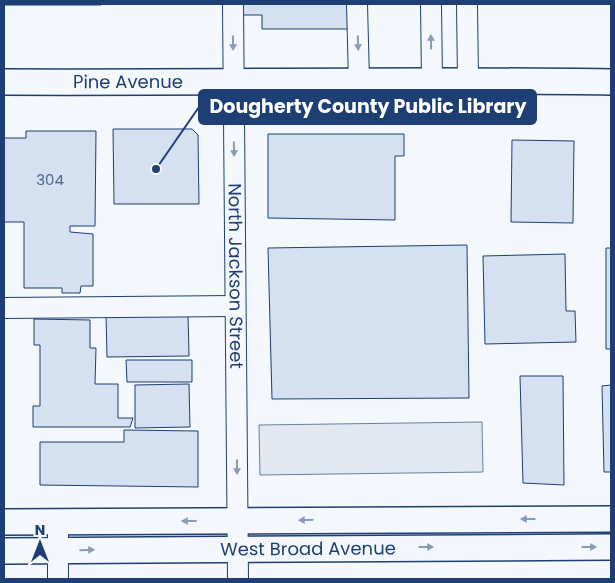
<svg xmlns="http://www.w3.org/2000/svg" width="615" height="583" viewBox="0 0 615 583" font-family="Poppins,sans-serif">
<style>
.parking{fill:#e3e8f0;stroke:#687fa3}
.building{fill:#d5e0f0;stroke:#1d3f73}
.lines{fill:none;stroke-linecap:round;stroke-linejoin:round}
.minor-casing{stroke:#1d3f73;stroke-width:22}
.major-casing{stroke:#1d3f73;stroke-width:28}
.minor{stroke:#f4f7fb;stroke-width:20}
.major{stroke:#f4f7fb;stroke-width:25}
.oneway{fill:#889bb7}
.labels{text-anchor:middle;stroke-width:4;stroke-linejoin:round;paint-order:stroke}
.number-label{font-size:15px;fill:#4b6792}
.street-label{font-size:18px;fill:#1d3f73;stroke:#f4f7fb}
.leader{fill:none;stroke:#1d3f73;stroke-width:2}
.callout-dot{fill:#1d3f73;stroke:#f4f7fb;stroke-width:2}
.callout{fill:#1d3f73;stroke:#1d3f73;stroke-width:2}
.callout-label{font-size:19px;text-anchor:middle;font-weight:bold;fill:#fff}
</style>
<rect width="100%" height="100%" fill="#f4f7fb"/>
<path class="parking" d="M482,422L483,472L260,475L259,425Z"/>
<path class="building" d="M4,4H101V5H4Z
M243,4H348V29H262V15H243Z
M113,129H192L198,135L199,204H114Z
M26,131H96L95,226H70V232L93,234V286H81L80,293H62V288H24V222H4V138H26Z
M268,134H404V156H395V220L268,218Z
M512,140L574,141L573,223L511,222Z
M467,245L469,398L272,399L268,248Z
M606,248H611V349H606Z
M565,254L566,311H575L576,342L485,344L483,256Z
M188,314L189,356L107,357L106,315Z
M34,319L90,320V348H96L95,384H118V418H133L130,427H33V406H40V345H34Z
M126,360H192V382H127Z
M520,376H563L564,485L523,483Z
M189,384L190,427L135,428V385Z
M611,385V472H604L602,386Z
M124,430L198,431V487L40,485V442H124Z"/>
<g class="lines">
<g class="minor-casing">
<g id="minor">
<path id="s1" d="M233,4L238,579"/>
<path d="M357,4L359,81"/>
<path d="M431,4L432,80"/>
<path d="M467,4L468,80"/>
<path d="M4,308L235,306"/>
<path d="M58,522V579"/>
</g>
</g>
<g class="major-casing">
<g id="major">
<path id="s2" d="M4,82C206,83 409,79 611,82"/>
<path d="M4,522L611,519"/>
<path id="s3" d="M4,551L611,547"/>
</g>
</g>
<use href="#minor" class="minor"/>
<use href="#major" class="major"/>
</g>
<defs><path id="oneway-solid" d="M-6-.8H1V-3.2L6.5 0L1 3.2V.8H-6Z" transform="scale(1.25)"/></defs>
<g class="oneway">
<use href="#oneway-solid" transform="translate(431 42) rotate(-91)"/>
<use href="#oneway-solid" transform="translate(233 43) rotate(89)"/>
<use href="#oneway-solid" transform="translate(358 43) rotate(89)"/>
<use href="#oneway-solid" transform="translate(234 149) rotate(89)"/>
<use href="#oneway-solid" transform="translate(237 467) rotate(89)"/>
<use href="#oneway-solid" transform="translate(528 519) rotate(180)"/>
<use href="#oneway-solid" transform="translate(306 520) rotate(179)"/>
<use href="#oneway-solid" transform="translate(189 521) rotate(180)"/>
<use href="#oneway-solid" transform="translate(426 547)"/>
<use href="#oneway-solid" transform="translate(589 547)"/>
<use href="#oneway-solid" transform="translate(87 550) rotate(-1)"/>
</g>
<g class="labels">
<g class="number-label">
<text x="50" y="185">304</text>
</g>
<g class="street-label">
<text dy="6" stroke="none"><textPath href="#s2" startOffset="124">Pine Avenue</textPath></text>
<text dy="6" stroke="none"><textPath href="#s1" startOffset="272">North Jackson Street</textPath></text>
<text dy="6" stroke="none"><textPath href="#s3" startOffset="304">West Broad Avenue</textPath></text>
</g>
</g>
<path class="leader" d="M156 169L199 107"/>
<circle class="callout-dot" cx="156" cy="169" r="5"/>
<rect class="callout" x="199" y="90" width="337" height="34" rx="5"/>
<g class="callout-label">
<text x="368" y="113">Dougherty County Public Library</text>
</g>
<rect width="615" height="583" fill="none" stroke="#1d3f73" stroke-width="10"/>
<g transform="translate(40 543)" stroke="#f4f7fb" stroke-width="4" paint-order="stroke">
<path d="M0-4L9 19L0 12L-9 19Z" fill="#1d3f73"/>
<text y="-8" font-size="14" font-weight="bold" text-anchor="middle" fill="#1d3f73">N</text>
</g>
</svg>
